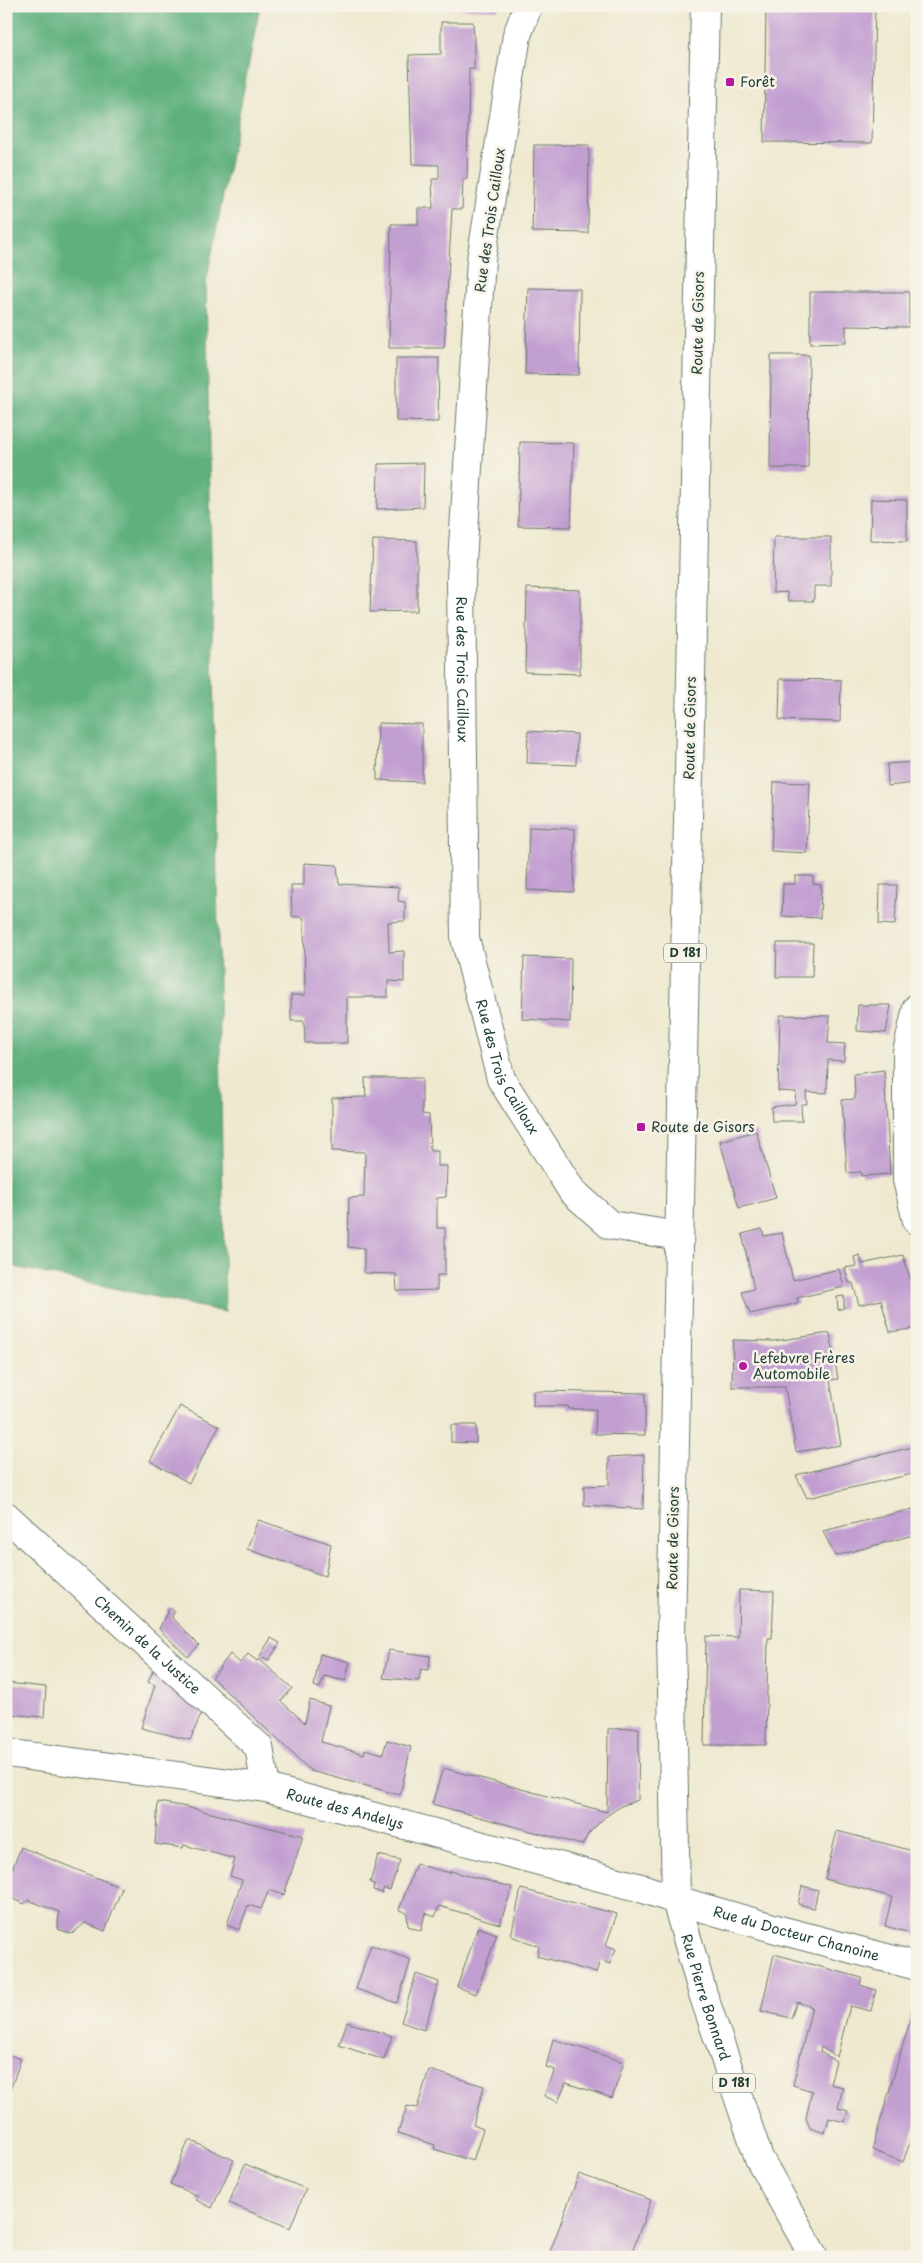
<svg xmlns="http://www.w3.org/2000/svg" width="923" height="2263" viewBox="0 0 923 2263" font-family="'Playpen Sans',sans-serif">
<style>
.forest{fill:#5fb07e;stroke:#3f7659}
.building{fill:#c29fd1}
.lines{fill:none;stroke-linecap:round;stroke-linejoin:round}
.street-casing{stroke:#68796b;stroke-width:30}
.secondary-casing{stroke:#68796b;stroke-width:30}
.primary-casing{stroke:#68796b;stroke-width:30}
.street{stroke:#fff;stroke-width:28}
.secondary{stroke:#fff;stroke-width:28}
.primary{stroke:#fff;stroke-width:28}
.poi-dot{fill:#b5179e;stroke:#f7f3e8;stroke-width:2}
.labels{text-anchor:middle;stroke-width:5;stroke-linejoin:round;paint-order:stroke}
.shield{fill:#f7f3e8;stroke:#60746a;stroke-width:1}
.shield-label{font-size:12px;font-weight:bold;fill:#1f3d34}
.poi-label{font-size:14px;fill:#1f3d34;stroke:#f7f3e8;text-anchor:start}
.street-label{font-size:14px;fill:#1f3d34;stroke:#f7f3e8}
</style>
<rect width="100%" height="100%" fill="#f7f3e8"/>
<filter id="ink" filterUnits="userSpaceOnUse"><feTurbulence type="fractalNoise" baseFrequency=".02" numOctaves="2"/><feDisplacementMap in="SourceGraphic" scale="10" xChannelSelector="R" yChannelSelector="G"/><feConvolveMatrix kernelMatrix="1 2 1 2 8 2 1 2 1" color-interpolation-filters="sRGB"/></filter>
<filter id="wash" filterUnits="userSpaceOnUse"><feTurbulence type="fractalNoise" baseFrequency=".0096" numOctaves="4" result="noise"/><feDisplacementMap in="SourceGraphic" scale="20" xChannelSelector="R" yChannelSelector="G"/><feGaussianBlur stdDeviation="1.12" result="paint"/><feColorMatrix in="noise" values="0 0 0 0 0 0 0 0 0 0 0 0 0 0 0 0 0 1.4 0 .05"/><feComposite in="paint" operator="in"/></filter>
<g filter="url(#wash)">
<rect width="100%" height="100%" fill="#efe9d0"/>
<path class="forest" d="M6,6H260L206,283L225,1312L6,1265Z"/>
<g id="blocks">
<path class="building" d="M438,6H498V10L438,8Z
M766,6H875L872,143L764,142Z
M441,22H473L474,39V69H469L467,179H463L462,209H452L444,348H389L391,224H418V208H433L432,179H439V165L412,164L409,55L441,54Z
M534,145H589L588,233L532,232Z
M528,288L580,289L579,375L525,374Z
M810,292H909V327L846,326V343L810,344Z
M771,355H809L808,468H770Z
M396,358H439L438,422L396,421Z
M520,442L574,443L571,527L518,526Z
M424,463L423,507L377,509L378,464Z
M871,499L907,500V541L870,540Z
M774,537H831V586H814V601H788L787,592L773,593Z
M373,540L417,541V611L370,612Z
M527,588L580,590V674L525,672Z
M780,679L841,680L840,722L779,720Z
M378,723L422,724V782L377,780Z
M528,731L577,734L576,765L527,763Z
M914,762L915,783L888,786L887,764Z
M774,782L810,783L807,853L771,851Z
M529,827L575,829L574,892L527,890Z
M304,863L337,865L339,884L399,887L398,901L405,902V921L388,922L389,952L404,951V982L388,981V997H347V1043H305L304,1021H291V995H305L304,918L292,916L291,885H304Z
M795,876H813V884L821,885L820,918L782,916L783,884H795Z
M880,885H897L895,925L879,924Z
M777,943H813L812,977H776Z
M524,957L571,959L570,1022L522,1019Z
M858,1005H891L886,1033L857,1031Z
M780,1015L830,1016L828,1043L845,1044L844,1061L828,1060L827,1093L806,1092L807,1104H801L802,1121H772L771,1107L795,1104L796,1092L778,1091Z
M884,1070L890,1174L861,1176V1172L847,1173L842,1100L855,1099L854,1074Z
M365,1078H422V1114L429,1115L430,1151H438V1166H447L446,1197L437,1198V1228H445V1275H437V1290L397,1291L396,1274L364,1273V1249L348,1247L349,1198L364,1197L365,1152L332,1151V1098L366,1097Z
M756,1131L776,1198L739,1208L720,1141Z
M762,1229L764,1236L782,1233L793,1280L839,1269L844,1287L797,1298L798,1303L750,1314L742,1292L754,1289L742,1234Z
M860,1255L862,1264L903,1255L917,1300V1328L890,1332L881,1300L859,1305L853,1283H849L845,1268L856,1266L854,1257Z
M844,1296V1308L838,1310L837,1297Z
M830,1333L838,1379L830,1380L841,1445L796,1452L785,1387H732L733,1340L774,1341Z
M6,1343L11,1344L7,1364H6Z
M533,1391L645,1393V1435L595,1434L596,1409H569L568,1406H533Z
M180,1406L219,1426L189,1483L150,1461Z
M451,1425H476V1443L451,1442Z
M917,1446V1473L807,1498L796,1475Z
M644,1455L643,1509L584,1505V1486L609,1485V1457Z
M917,1508V1534L835,1556L823,1531Z
M258,1520L331,1544L325,1576L247,1549Z
M739,1590L774,1591L772,1638H768L766,1745H704L706,1636L738,1637Z
M169,1608L174,1610L172,1618L199,1645L188,1657L159,1629Z
M271,1638L280,1643L269,1660L260,1656Z
M389,1650L430,1656L429,1670L421,1669L419,1681L383,1678Z
M230,1654L240,1663L248,1654L257,1661L259,1659L292,1688L281,1701L305,1723L310,1700L329,1706L321,1742L364,1754L365,1749L383,1754L387,1740L411,1747L400,1795L311,1771L212,1678Z
M320,1654L350,1662L345,1681L324,1676L320,1688L314,1686Z
M154,1668L203,1710L190,1740L141,1728L155,1685L148,1682Z
M6,1683L46,1687L44,1717L6,1714Z
M639,1728L638,1800L621,1806L605,1817L589,1833L582,1845L432,1804L443,1768L607,1812L608,1729Z
M158,1802L187,1807L303,1836L284,1895L269,1890L261,1909L248,1905L239,1930L227,1925L242,1880L230,1876L235,1859L184,1845L183,1848L155,1844Z
M837,1831L917,1852V1935L885,1926L892,1897L825,1879Z
M21,1847L122,1888L105,1931L85,1923L72,1934L58,1929L59,1912L28,1900L24,1904L6,1896V1884Z
M378,1855L400,1860L390,1890L384,1888L382,1893L373,1890L374,1884L370,1883Z
M416,1864L450,1873V1871L512,1887L500,1924L439,1906L435,1917L425,1913L421,1931L408,1926L407,1913L399,1910Z
M802,1886L818,1890L814,1908L798,1904Z
M521,1889L617,1914L606,1945L616,1949L610,1964L600,1960L596,1973L558,1962L537,1956L539,1946L511,1936Z
M478,1927L497,1934L476,1994L457,1987Z
M371,1945L411,1960L397,2003L356,1989Z
M774,1954L862,1978L860,1985L876,1990L871,2011L850,2006L837,2057L821,2047L820,2052L836,2061L830,2084L843,2087L838,2108L848,2111L845,2122L829,2118L825,2133L810,2128L806,2118L812,2091L793,2085L812,2007L797,2002L791,2018L761,2011Z
M416,1974L439,1982L424,2030L401,2022Z
M916,1989L917,2122L903,2162L872,2150L909,2024Z
M347,2022L392,2036L384,2060L339,2045Z
M553,2039L624,2062L612,2098L566,2083L558,2102L544,2096L555,2070L546,2067Z
M6,2054L21,2059L7,2099H6Z
M429,2070L484,2086L473,2125L483,2129L473,2161L434,2149L435,2145L398,2133L407,2106L417,2108Z
M189,2140L234,2160L212,2208L196,2200L199,2196L170,2184Z
M245,2164L306,2189L290,2228L229,2203Z
M579,2174L651,2200L630,2257H563L550,2252Z"/>
</g>
</g>
<g filter="url(#ink)">
<use href="#blocks" fill-opacity="0" stroke="#68796b" stroke-width="1"/>
<g class="lines">
<g class="street-casing">
<g id="street">
<path id="s1" d="M528,6L517,35L481,260L461,578L465,938L501,1079L572,1191L610,1225L679,1236"/>
<path d="M917,1008L907,1052V1180L917,1221"/>
<path id="s2" d="M6,1516L259,1747L266,1788"/>
<path id="s3" d="M676,1900L780,1930L917,1966"/>
</g>
</g>
<g class="secondary-casing">
<g id="secondary">
<path id="s4" d="M6,1753L266,1788L641,1888L676,1900"/>
</g>
</g>
<g class="primary-casing">
<g id="primary">
<path id="s5" d="M705,6L671,1634L676,1900L703,1994L759,2158L814,2257"/>
</g>
</g>
<use href="#street" class="street"/>
<use href="#secondary" class="secondary"/>
<use href="#primary" class="primary"/>
</g>
</g>
<g class="poi-dot">
<rect x="725" y="77" width="10" height="10" rx="2.5"/>
<rect x="636" y="1122" width="10" height="10" rx="2.5"/>
<circle cx="743" cy="1366" r="5"/>
</g>
<g class="labels">
<g class="shield">
<rect x="664" y="943.5" width="42" height="19" rx="4"/>
<rect x="713" y="2073.5" width="42" height="19" rx="4"/>
</g>
<g class="shield-label">
<text x="685" y="957">D 181</text>
<text x="734" y="2087">D 181</text>
</g>
<g class="poi-label">
<text x="740" y="87">Forêt</text>
<text x="651" y="1132">Route de Gisors</text>
<text x="753" y="1363">Lefebvre Frères<tspan x="753" dy="16">Automobile</tspan></text>
</g>
<g class="street-label">
<text transform="translate(490 220) rotate(-82)" y="5">Rue des Trois Cailloux</text>
<text transform="translate(698 323) rotate(-89)" y="5">Route de Gisors</text>
<text dy="5" stroke="none"><textPath href="#s1" startOffset="669">Rue des Trois Cailloux</textPath></text>
<text transform="translate(690 728) rotate(-89)" y="5">Route de Gisors</text>
<text dy="5" stroke="none"><textPath href="#s1" startOffset="1074">Rue des Trois Cailloux</textPath></text>
<text transform="translate(673 1538) rotate(-89)" y="5">Route de Gisors</text>
<text dy="5" stroke="none"><textPath href="#s2" startOffset="191">Chemin de la Justice</textPath></text>
<text dy="5" stroke="none"><textPath href="#s4" startOffset="344">Route des Andelys</textPath></text>
<text dy="5" stroke="none"><textPath href="#s3" startOffset="125">Rue du Docteur Chanoine</textPath></text>
<text dy="5" stroke="none"><textPath href="#s5" startOffset="1996">Rue Pierre Bonnard</textPath></text>
</g>
</g>
<rect width="923" height="2263" fill="none" stroke="#f7f3e8" stroke-width="25"/>
</svg>
